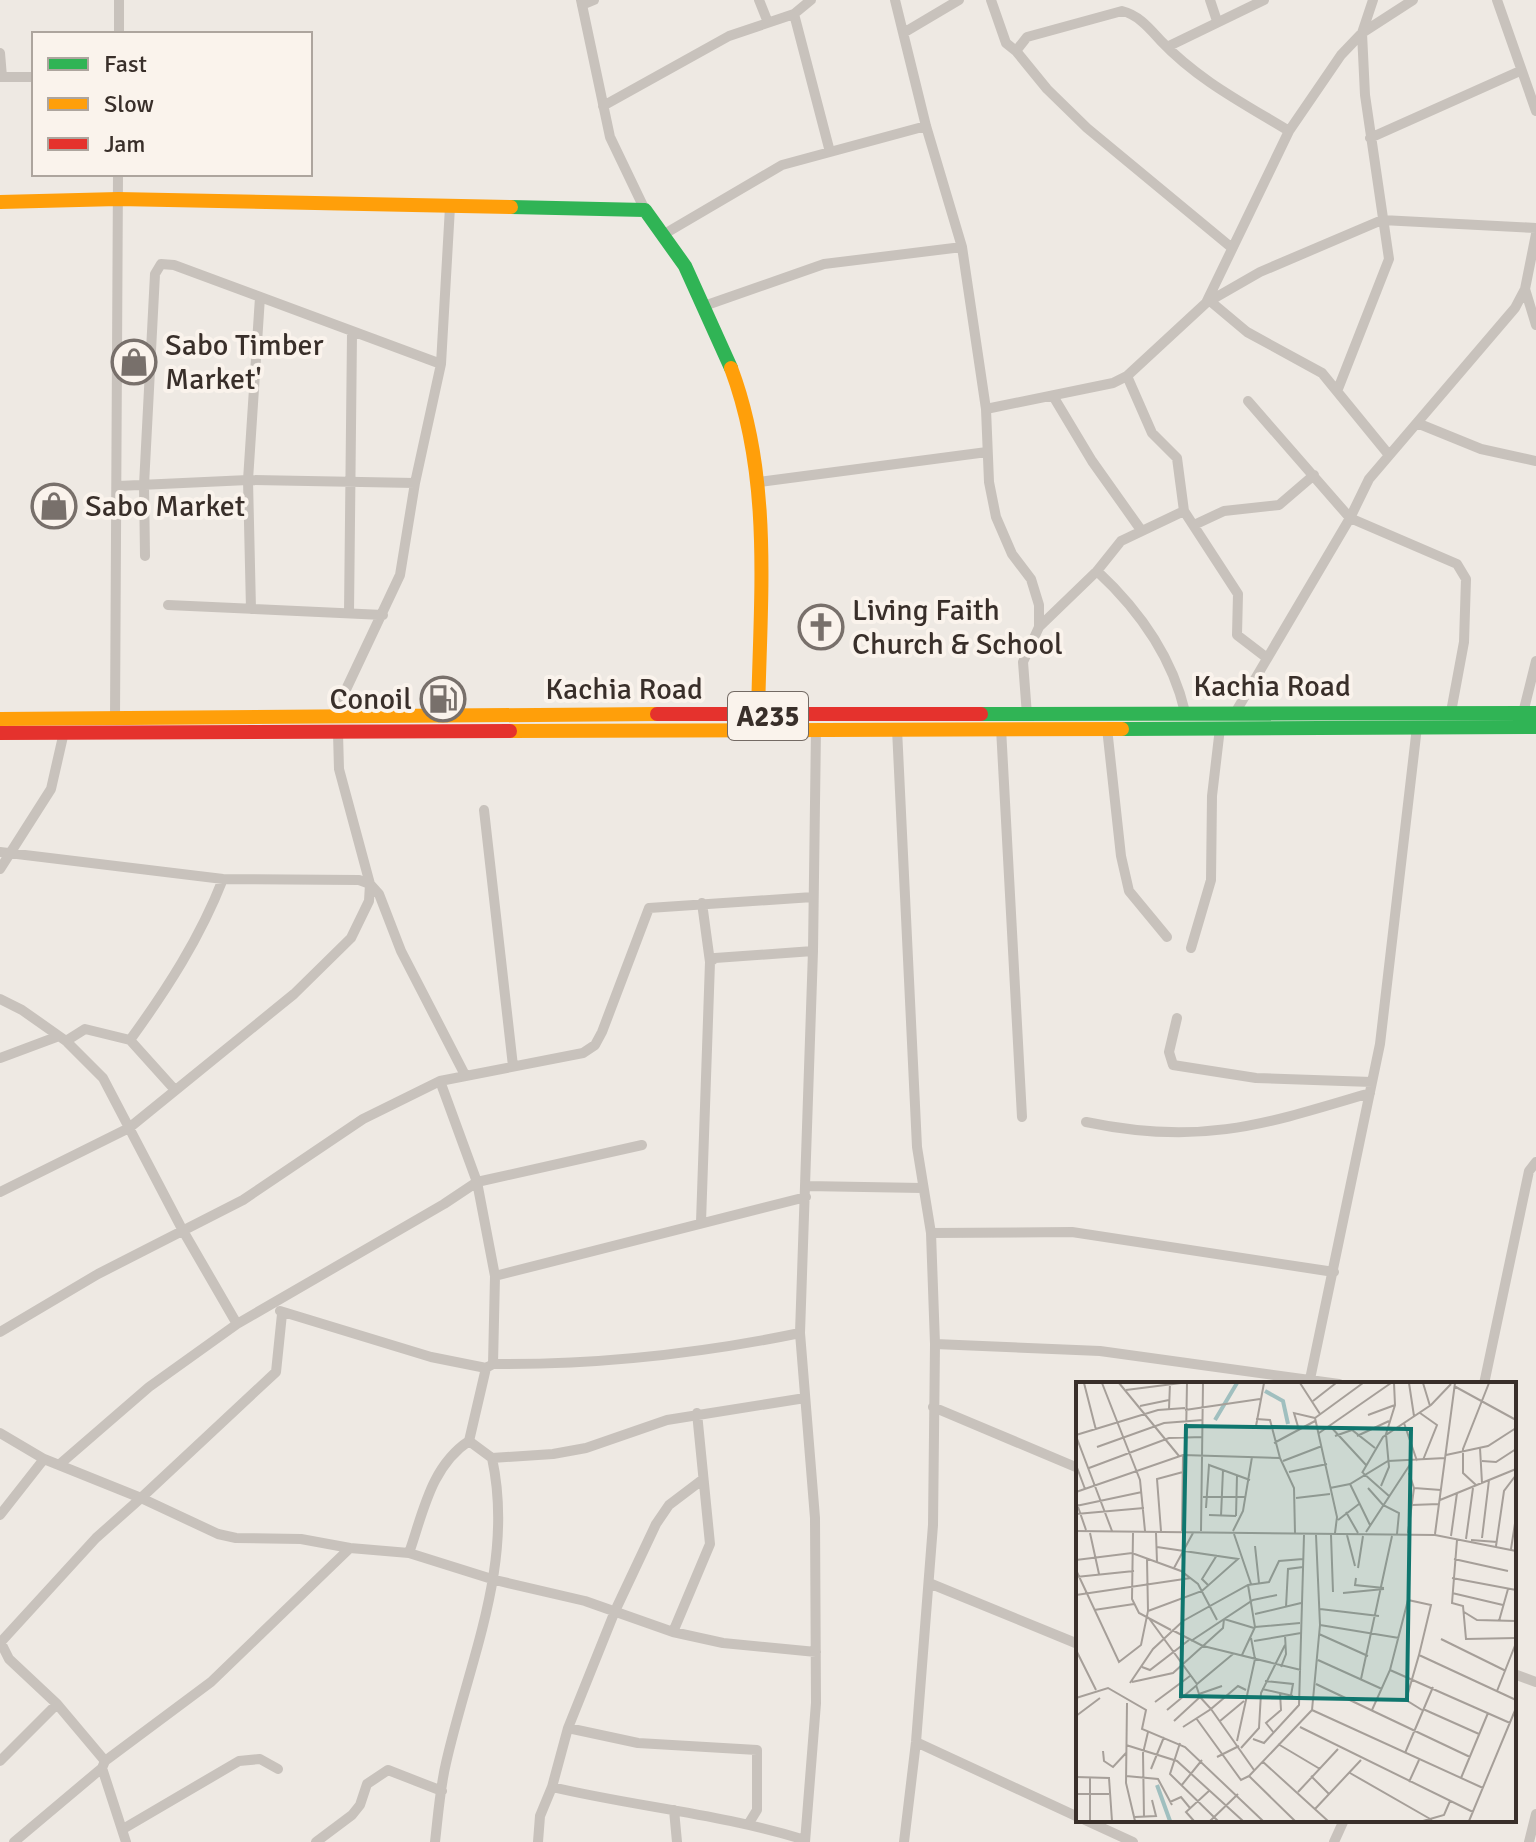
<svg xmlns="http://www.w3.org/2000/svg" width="1536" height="1842" viewBox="0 0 1536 1842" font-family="Signika,sans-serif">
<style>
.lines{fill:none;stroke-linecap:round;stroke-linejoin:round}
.street{stroke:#c8c2bc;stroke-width:10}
.fast{stroke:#30b455;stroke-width:14}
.slow{stroke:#ff9f0a;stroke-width:14}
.jam{stroke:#e5322d;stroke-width:14}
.labels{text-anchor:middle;stroke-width:8;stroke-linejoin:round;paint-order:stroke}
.shield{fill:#faf3ec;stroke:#736a64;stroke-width:2}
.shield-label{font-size:28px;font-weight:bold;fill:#392f2a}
.poi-label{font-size:30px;fill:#392f2a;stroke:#faf3ec;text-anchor:start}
.street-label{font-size:30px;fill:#392f2a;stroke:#faf3ec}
.inset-river{fill:none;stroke:#a0bfbf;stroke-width:4}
.inset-road{fill:none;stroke:#a69f99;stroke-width:2}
.view{fill:#0f766e;fill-opacity:0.15;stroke:#0f766e;stroke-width:4}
.inset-edge{fill:none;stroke:#392f2a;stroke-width:4}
</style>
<rect width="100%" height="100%" fill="#eee9e3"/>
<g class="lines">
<path class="street" d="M119,0V34
M581,0L610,137L645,210
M759,0L767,20
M895,0L926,126L962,247L986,409L989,482L996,517L1012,554L1031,579L1039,605V627L1023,662L1027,715
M991,0L1006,43L1016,51L1047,89L1087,128L1232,248
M1210,0L1217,21
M1497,0L1536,111
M582,5L594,0
M794,14L830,152
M905,32L959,0
M1167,47L1264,0
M1016,51L1027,37L1122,11C1139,15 1150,29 1161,41C1198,80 1243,103 1289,131
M0,53L2,77
M0,77H34
M603,106L729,36L794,14L811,0
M1370,138L1520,71
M666,233L782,165L926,126
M1525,289L1536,325
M1210,301L1247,332L1322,373L1389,455
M1206,303L1289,131L1341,55L1362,33L1413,0
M704,306L824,264L962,247
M1127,376L1152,433L1177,458L1184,511L1238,594L1237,635L1267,658
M1338,389L1389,259L1365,95L1362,33L1373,0
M1053,396L1092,461L1141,530
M1248,401L1350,518L1457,564L1466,579L1464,642L1451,712
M986,409L1113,383L1127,376L1206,303L1260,272L1382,220L1536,228
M1417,423L1481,449L1536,461
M759,482L987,452
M118,486L248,480L415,483
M1194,525L1224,511L1279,505L1314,475
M145,556L144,485L155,274L161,264L174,265L441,364
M1097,571C1139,610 1172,656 1185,712
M168,605L383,615
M251,609L248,480L260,297
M349,613L352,334
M1039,627L1097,571L1121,541L1184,511
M1235,713L1350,518L1369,479L1515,308L1525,289L1536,234
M1523,713L1536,661
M333,717L400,575L415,483L441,364L450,207
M115,719L118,174
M1001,728L1022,1117
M1107,728L1121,856L1129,891L1167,937
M897,729L917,1147L931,1233L935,1344L933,1525L916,1742L904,1842
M338,733L339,769L370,884L379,894L401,951L465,1075
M484,810L513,1066
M0,852L223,879L359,880L370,884L369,901L351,938L294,994L129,1128L0,1192
M0,869L51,789L64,732
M702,903L710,962
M1191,948L1211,880L1212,796L1220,728
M0,999L22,1010L66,1041L103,1078L182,1229L237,1324
M1177,1018L1169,1052L1173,1065L1256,1078L1372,1082
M66,1041L85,1029L130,1040
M0,1058L59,1036
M440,1081L477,1182L495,1276L493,1364
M175,1090L130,1040C167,989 200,938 223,879
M1086,1122C1200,1146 1263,1125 1370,1093
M806,1186L922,1188
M701,1222L710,962L715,958L813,951
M931,1233L1072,1232L1334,1272
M495,1276L806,1197
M280,1311L431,1357L486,1368
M282,1314L276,1372L141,1498L218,1534L236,1538L301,1539L350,1548L409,1553L495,1580L585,1601L673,1632L723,1643L816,1652
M0,1332L98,1274L243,1200L363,1119L440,1081L583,1053L595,1045L602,1032L649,908L813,897
M935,1344L1100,1351L1339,1384
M1309,1384L1380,1044L1417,727
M1484,1384L1529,1171L1536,1162
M933,1407L1078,1468
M0,1433L44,1459L141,1498L96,1538L0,1643
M492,1458L553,1454L586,1448L667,1420L805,1398
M60,1464L149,1387L237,1324L444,1204L477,1182L642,1145
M0,1515L44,1459
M409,1553C423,1513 431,1466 469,1441L486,1368L493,1364C598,1365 698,1354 800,1333
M929,1583L1078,1644
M673,1632L710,1544L697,1413
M0,1641L9,1659L57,1704L105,1761L211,1682L350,1548
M1514,1674L1536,1682
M568,1728L638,1743L757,1750V1810L749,1823
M916,1742L1078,1817
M0,1761L57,1704
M102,1768L126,1842
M552,1787C637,1807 722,1814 805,1840
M674,1810L677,1842
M1085,1820L1133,1842
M123,1829L239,1761L260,1759L278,1769
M14,1842L102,1768L105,1761
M316,1842L352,1815L360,1805L367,1784L388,1770L442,1791
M435,1842C438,1816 440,1788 446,1763C469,1661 515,1564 492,1458L469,1441
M538,1842L540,1816L552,1787L568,1728L615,1611L656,1524L669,1505L702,1480
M805,1842L816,1703L815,1518L800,1333L813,951L816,729
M1334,1842L1344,1820
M1529,1842L1536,1814"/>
<path class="fast" d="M511,207L645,210L685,266L731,368
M981,714L1536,713
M1122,729L1536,727"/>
<path class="slow" d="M0,202L118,199L511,207
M731,368C773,480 760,599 758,716
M0,719L657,714
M510,731L1122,729"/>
<path class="jam" d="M657,714H981
M0,733L510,731"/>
</g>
<defs>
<g id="shop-ring" transform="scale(2.3)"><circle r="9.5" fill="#faf3ec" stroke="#78706b" stroke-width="1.5"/><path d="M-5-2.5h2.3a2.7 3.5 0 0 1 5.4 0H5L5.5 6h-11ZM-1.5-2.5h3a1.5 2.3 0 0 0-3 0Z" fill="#78706b"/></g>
<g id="church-ring" transform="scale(2.3)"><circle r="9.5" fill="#faf3ec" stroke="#78706b" stroke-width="1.5"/><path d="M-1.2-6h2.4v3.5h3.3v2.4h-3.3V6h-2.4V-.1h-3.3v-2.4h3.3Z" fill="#78706b"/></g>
<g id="fuel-ring" transform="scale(2.3)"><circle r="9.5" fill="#faf3ec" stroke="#78706b" stroke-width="1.5"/><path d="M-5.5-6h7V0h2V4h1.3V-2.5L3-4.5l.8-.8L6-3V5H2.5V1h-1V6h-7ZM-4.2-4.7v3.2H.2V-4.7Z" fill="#78706b"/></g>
</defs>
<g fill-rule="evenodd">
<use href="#shop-ring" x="134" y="362"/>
<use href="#shop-ring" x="54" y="506"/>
<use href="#church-ring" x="821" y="627"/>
<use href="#fuel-ring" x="443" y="699"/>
</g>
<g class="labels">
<rect class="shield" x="728" y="692" width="80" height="48" rx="6"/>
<g class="shield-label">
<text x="768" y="726">A235</text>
</g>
<g class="poi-label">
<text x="165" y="355">Sabo Timber<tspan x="165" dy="34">Market'</tspan></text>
<text x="85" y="516">Sabo Market</text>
<text x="852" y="620">Living Faith<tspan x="852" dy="34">Church &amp; School</tspan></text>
<text x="412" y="709" text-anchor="end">Conoil</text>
</g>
<g class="street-label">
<text x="1272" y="696">Kachia Road</text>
<text x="624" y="699">Kachia Road</text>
</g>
</g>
<g transform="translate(1076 1382)">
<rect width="440" height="440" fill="#eee9e3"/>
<path class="inset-river" d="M189,9L207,19L212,42M139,38L161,1M81,403L94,439"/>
<path class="inset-road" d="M8,1L20,48M26,1L64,98L69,149M43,1L103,74M224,1L244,32M333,1L338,34M347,1L354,24M378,4L440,38M50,8L105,1M237,19L260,1M64,24L93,18M93,27L94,1M109,28L184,17M344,31L361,43L347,78M292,33L319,23M239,36L261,135L259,151M239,36L287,1M180,37L194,38L204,76M328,41L341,79M180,44L188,1M254,44L290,83M223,48L218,31L239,36M243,51L315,1M0,53L82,28L109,26M0,54L36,149M259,54L276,48L299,66M281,54L313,39M110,55L111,1M198,61L239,39M21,65L88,41L127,38M404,66L406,101M370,73L412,64L440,46M207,79L246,64M406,79L420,80L440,67M0,83L9,107M13,86L93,56L127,55M213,90L251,82M286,91L307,55L355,23L375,2M287,91L313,114M274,102L294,143M400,103L387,91V67L413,1M305,104L313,85L310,52L319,23L318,1M254,106L274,102L312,79L369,76M292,106L307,123L323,131L321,152M338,106L365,108M0,110L107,73L204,76L218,106L219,151M127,115H170M220,116L254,112M364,118L440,87M0,119L10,148M336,123L363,122M0,124L66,110M130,126L133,83L174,98M270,130L282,151M0,132L68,126M133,133L160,134M145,134L147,88M160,134L161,93M262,138L283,122M0,149L359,153L440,169M85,149L81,97L107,90M106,149L107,73M125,149L127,1M157,149L167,129L176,75M290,150L335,81M14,151L23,192M57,151L56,217L63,231L95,248M80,151L81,180M332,151L338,106L333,91M158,152L175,202M359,152L379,1M255,153L257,210M271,153L279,184M375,154L381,111M406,156L413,98M390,157L397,106M381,158L376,221L387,224L390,257L440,256M395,158L421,160M179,164L183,201M420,164L428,109L440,93M435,167L440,135M378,177L432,189M0,178L56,171L105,189L122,202L141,238M98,186L117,151M282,186L287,154M0,188L43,280L65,263L72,229L71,177M0,195L58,189M280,196L279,203L308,206M376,196L440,208M133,204L126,197L141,173M267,211L308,207M376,211L427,223M0,213L115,196M210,225L212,187L227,185M244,227L303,234M18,228L58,222M72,229L126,209L162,177L81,165M388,230L401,238L440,239M179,232L225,221M72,235L121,302L157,272M148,237L147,246L127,264L225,288M148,237L178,246M423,239L432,207M244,243L323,256M179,245L224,241M243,252L292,274M365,257L430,289M115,259L177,218L201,213M178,259L225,251M0,268L20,308M166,273L179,245L172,203M242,278L306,307M66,285L74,288L113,258M205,285L210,272L209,253M314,288L434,341M285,297L316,154M189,299L217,302L215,313M56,300L97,291L127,264L96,248M54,301L77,267L107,239L172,203L193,200L203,179L227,177M240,302L394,375M186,307L217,314M170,308L162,304L135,327L178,388M421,309L440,261M123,312L146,304M0,316L32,306L70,328L66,347L109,365L187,439M79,320L114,294M51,321L50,401L59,439M347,327L403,352M91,328L121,303M236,328L407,406M296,328L314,288L332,218L355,223L343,273M346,328L330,318L343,273L440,318M0,334L24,316M120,336L165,398L173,394M98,339L124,315L120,303M144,339L168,319M107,345L135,327L124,315M224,345L397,430M198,351L190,341L205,328L204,311M177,357L188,361L223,323L228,153M161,359L179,277L175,256M104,361L94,392L142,439M202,362L244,387M50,363L101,379L167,439M165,366L183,346L185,311L209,263M27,369L28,379L37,385L50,371M329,371L357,305M141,375L163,364M186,379L252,439M75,387L88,355M274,391L356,438M50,394L82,397L96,423M235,394L253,412M0,395L33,396L36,439M385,396L412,331M333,400L343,378M105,404L126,378M222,410L262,367M0,412H33M94,420L105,415L114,426M239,427L285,378M59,435L80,434L76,418M68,435L67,371L72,350M14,439V395M118,439L110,430L134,408M134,439L162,412M219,439L173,394L236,328L244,243L240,153M347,439L368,433L374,419M393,439L440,326"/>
<path class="view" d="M110,44L335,47L331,318L105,314Z"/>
<rect width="440" height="440" class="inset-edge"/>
</g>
<rect x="32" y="32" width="280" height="144" fill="#faf3ec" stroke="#ada59e" stroke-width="2"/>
<rect x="48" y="58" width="40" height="12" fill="#30b455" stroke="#ada59e" stroke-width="2"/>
<text x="104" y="72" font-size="24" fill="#392f2a">Fast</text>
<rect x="48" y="98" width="40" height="12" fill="#ff9f0a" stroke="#ada59e" stroke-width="2"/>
<text x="104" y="112" font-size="24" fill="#392f2a">Slow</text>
<rect x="48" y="138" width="40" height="12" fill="#e5322d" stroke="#ada59e" stroke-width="2"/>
<text x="104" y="152" font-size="24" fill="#392f2a">Jam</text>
</svg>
